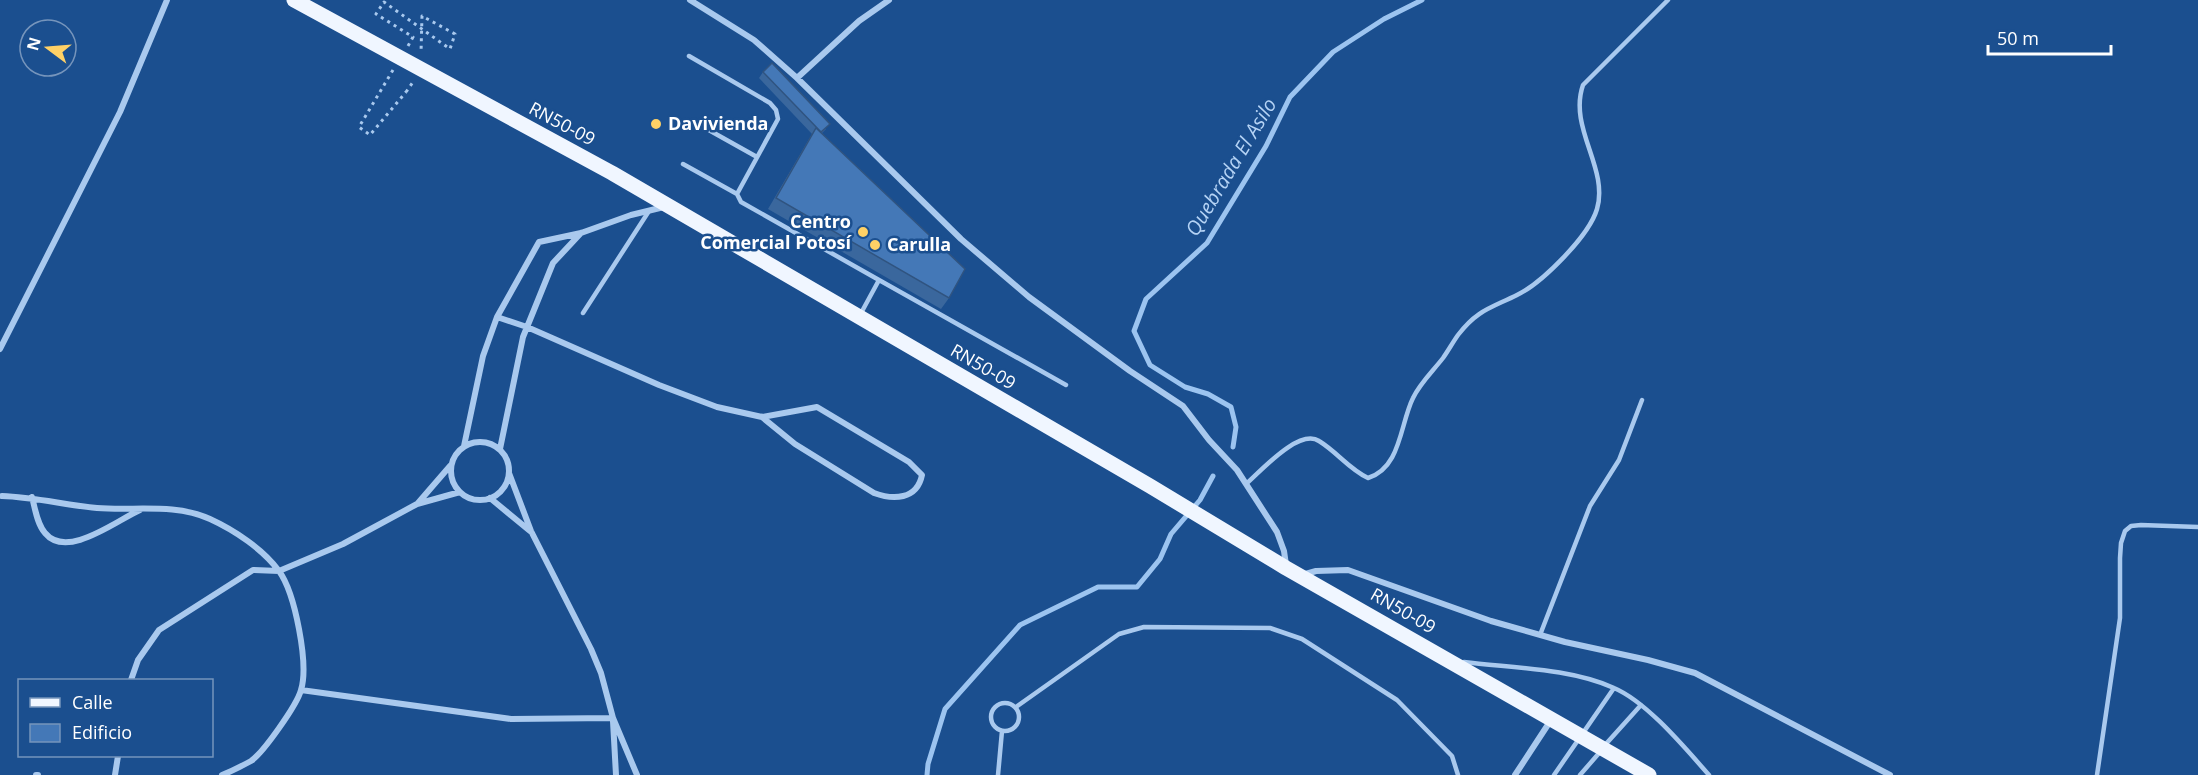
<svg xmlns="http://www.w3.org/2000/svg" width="2198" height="775" viewBox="0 0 2198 775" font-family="'Open Sans',sans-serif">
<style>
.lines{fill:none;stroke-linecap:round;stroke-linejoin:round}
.stream{stroke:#9cc4f0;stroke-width:5}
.path{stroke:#a9c9ee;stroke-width:3;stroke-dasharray:3 4.5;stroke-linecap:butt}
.service{stroke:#a9c9ee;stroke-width:4.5}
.minor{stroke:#a9c9ee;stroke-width:6}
.primary{stroke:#f0f6ff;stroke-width:15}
.wall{fill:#3a679d}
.building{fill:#4478b7;stroke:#305480;stroke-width:1.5}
.poi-dot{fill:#ffd166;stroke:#1b4f8f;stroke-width:2}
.labels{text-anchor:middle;stroke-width:5;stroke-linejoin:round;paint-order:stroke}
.street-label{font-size:18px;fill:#fff;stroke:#1b4f8f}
.poi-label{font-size:18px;font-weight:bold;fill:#fff;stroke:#1b4f8f;text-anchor:start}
.water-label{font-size:20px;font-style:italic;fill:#b5d3f5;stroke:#1b4f8f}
</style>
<rect width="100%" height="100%" fill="#1b4f8f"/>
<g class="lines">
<path class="stream" d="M1233,447L1236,427L1231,407L1208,394L1185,387L1150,365L1134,331L1146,299L1207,243L1266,146L1290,97L1333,52L1384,19L1422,0
M927,775L928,764L945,709L1020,625L1098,587H1137L1160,559L1171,534L1200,500L1213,476"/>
<path class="path" d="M408,46L413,37L376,14L384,2L450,49L455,34L422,16L421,53
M393,70L359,127L370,135L406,92
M406,92L413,82"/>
<path class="service" d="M689,56L770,103L776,110L778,119L737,194L741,202L879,280L860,315
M698,124L757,157
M683,164L737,194
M879,280L1066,385
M583,313L649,211
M1246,484C1261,471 1299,428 1319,441C1337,452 1349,469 1368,478C1401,468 1400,424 1413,398C1420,383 1433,371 1443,358C1448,351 1453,342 1458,335C1477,310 1491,308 1517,295C1542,283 1589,236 1597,209C1609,168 1568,128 1583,85L1668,0
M1540,635L1590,506L1619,460L1642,400
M1464,662C1511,668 1570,668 1614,688C1647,702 1685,748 1709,775
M991 717a14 14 0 1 1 28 0a14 14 0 1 1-28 0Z
M1016,707L1119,634L1144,627L1270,628L1302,639L1397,700L1452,756L1458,775
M1605,745L1641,705
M998,775L1002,731
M1554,775L1614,688
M1580,775L1600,752
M2097,775L2120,618V558L2121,543L2125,531L2131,526L2141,525L2198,527"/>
<path class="minor" d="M690,0L754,40L797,78L961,239L1029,297L1130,371L1183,406L1209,440L1237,470L1277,532L1284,551L1286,565
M797,78L859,21L889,0
M497,317L527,327L659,385L717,407L762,417L817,407L909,462L922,475C917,500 893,500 874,493L795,444L762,417
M0,349L120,112L167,0
M451 471a29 29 0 1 1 58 0a29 29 0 1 1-58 0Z
M464,446L483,356L497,317L539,242L581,233L631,215L664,207
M500,449L523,337L553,263L581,233
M509,473L531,531L591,649L601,673L613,718L637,775
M2,496C34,497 65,505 97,508C135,511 174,503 210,519C234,530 263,549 279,571C295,593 309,664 301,690C297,705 263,753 251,761C242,766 232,771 222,775
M32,497C35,508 37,524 45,533C67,560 117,520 140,510
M490,498L530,531
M418,503L450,466
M1302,575L1316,571L1348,570L1491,621L1565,642L1648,660L1695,673L1890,775
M131,680L138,660L159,630L253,570L279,571L343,544L417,504L460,492
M301,690L511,719L613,718
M613,721L616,775
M36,775H38
M115,775L118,756
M1515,775L1551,720"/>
<path class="primary" d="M294,0L612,173L1150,486L1286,568L1649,775"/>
</g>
<path class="wall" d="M763,72L826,129L822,133L949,298L941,309L768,209L812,134L759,78Z"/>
<path class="building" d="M772,63L830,124L821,132L763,72Z
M816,128L965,269L949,298L776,198Z"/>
<g class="poi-dot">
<circle cx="656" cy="124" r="6"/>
<circle cx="863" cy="232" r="6"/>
<circle cx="875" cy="245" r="6"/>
</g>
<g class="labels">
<g class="street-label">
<text transform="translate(562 124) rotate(28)" y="6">RN50-09</text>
<text transform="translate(983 367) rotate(30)" y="6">RN50-09</text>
<text transform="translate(1403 611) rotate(30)" y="6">RN50-09</text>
</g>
<g class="poi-label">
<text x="668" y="130">Davivienda</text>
<text x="851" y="228" text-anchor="end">Centro<tspan x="851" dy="21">Comercial Potosí</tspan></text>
<text x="887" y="251">Carulla</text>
</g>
<g class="water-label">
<text transform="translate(1231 167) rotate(-59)" y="7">Quebrada El Asilo</text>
</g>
</g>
<rect x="18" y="679" width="195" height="78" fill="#1b4f8f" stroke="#7695bc" stroke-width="1.5"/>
<rect x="30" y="698" width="30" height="9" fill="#f0f6ff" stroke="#7695bc" stroke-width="1.5"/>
<text x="72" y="709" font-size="18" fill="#ffffff">Calle</text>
<rect x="30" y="724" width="30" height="18" fill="#4478b7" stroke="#7695bc" stroke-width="1.5"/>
<text x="72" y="739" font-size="18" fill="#ffffff">Edificio</text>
<g transform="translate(48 48) rotate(286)"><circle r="28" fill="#1b4f8f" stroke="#7695bc" stroke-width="1.5"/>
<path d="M0-4.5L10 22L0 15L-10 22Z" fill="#ffd166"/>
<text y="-9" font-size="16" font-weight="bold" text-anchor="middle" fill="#ffffff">N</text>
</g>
<path d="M1988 45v9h123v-9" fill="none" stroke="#ffffff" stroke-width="3"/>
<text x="1997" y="45" font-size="18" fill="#ffffff" stroke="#1b4f8f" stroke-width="4.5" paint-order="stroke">50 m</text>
</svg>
